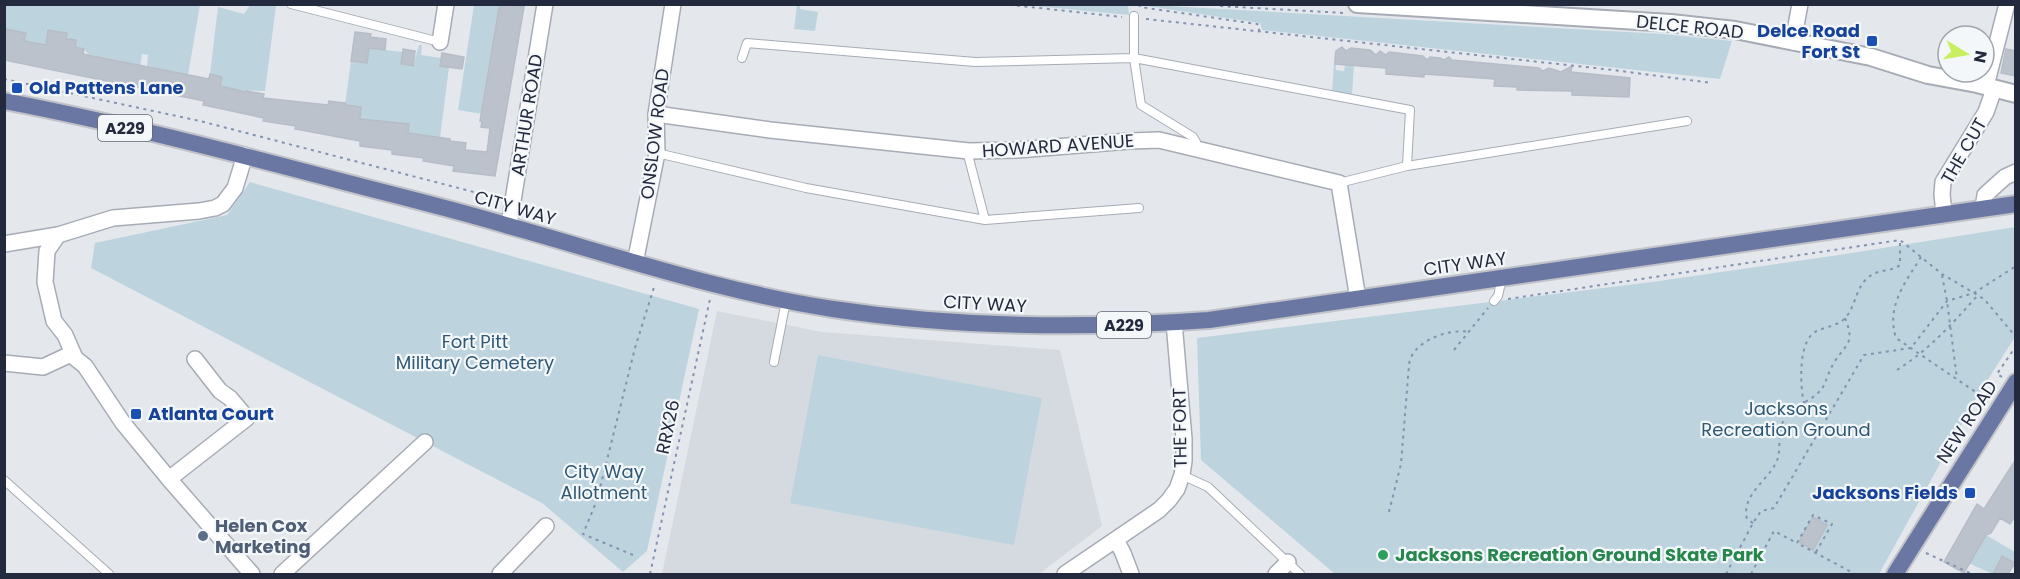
<svg xmlns="http://www.w3.org/2000/svg" width="2020" height="579" viewBox="0 0 2020 579" font-family="Poppins,sans-serif">
<style>
.built{fill:#d5dae1}
.green{fill:#bdd4de}
.building{fill:#bcc2cb;stroke:#b6bdc7;stroke-width:1.5}
.lines{fill:none;stroke-linecap:round;stroke-linejoin:round}
.service-casing{stroke:#a6abb5;stroke-width:10}
.minor-casing{stroke:#a6abb5;stroke-width:18}
.tertiary-casing{stroke:#a6abb5;stroke-width:20}
.primary-casing{stroke:#c1c3c9;stroke-width:20}
.path{stroke:#8592b0;stroke-width:2;stroke-dasharray:3 4.5;stroke-linecap:butt}
.service{stroke:#fff;stroke-width:8}
.minor{stroke:#fff;stroke-width:15}
.tertiary{stroke:#fff;stroke-width:16}
.primary{stroke:#6977a2;stroke-width:16}
.transit-dot{fill:#1a4fb4;stroke:#f4f7f9;stroke-width:2}
.service-dot{fill:#5c6f8a;stroke:#f4f7f9;stroke-width:2}
.leisure-dot{fill:#2e9e5b;stroke:#f4f7f9;stroke-width:2}
.labels{text-anchor:middle;stroke-width:4.5;stroke-linejoin:round;paint-order:stroke}
.shield{fill:#f4f7f9;stroke:#626876;stroke-width:1.5}
.shield-label{font-size:16px;font-weight:bold;fill:#232a3e}
.street-label{font-size:18px;fill:#232a3e;stroke:#f4f7f9}
.transit-label{font-size:18px;font-weight:bold;fill:#164399;stroke:#f4f7f9;text-anchor:end}
.park-label{font-size:18px;fill:#2e5875;stroke:#f4f7f9}
.service-label{font-size:18px;font-weight:bold;fill:#4e5e75;stroke:#f4f7f9;text-anchor:start}
.leisure-label{font-size:18px;font-weight:bold;fill:#27864d;stroke:#f4f7f9;text-anchor:start}
</style>
<rect width="100%" height="100%" fill="#e4e8ed"/>
<path class="built" d="M717,311L822,332L1060,350L1102,526L1039,574H662Z"/>
<path class="green" d="M272,4L276,6L265,91L219,90L222,77L210,74L218,7L244,14L250,5Z
M4,5H200L188,75L147,66L148,55L142,54L140,66L128,64L126,62L88,54L84,49L75,47V40L68,39L66,41L67,33L49,30L46,45L24,41L25,33L7,29L5,37Z
M474,5H501L505,9L499,8L498,14L504,16L497,17L491,63H489L487,76L493,91L485,90L483,101L489,115L458,110Z
M797,5H800V9L818,12L815,31L794,29Z
M1024,5H1128L1129,15Z
M1151,5L1663,34L1732,41L1720,79L1262,30L1260,23L1147,6H1151Z
M419,45H422L421,55L441,58L440,66L449,67L440,138L416,149L418,134L408,133L409,124L395,122L388,126L360,119L361,107L345,105L351,61L367,63L369,48L402,52L401,64L413,66Z
M1335,48L1336,70L1344,71L1345,65H1354L1352,95L1332,92Z
M250,182L699,309L647,551L623,572L542,503L91,268L95,243L227,215Z
M2015,227V337L1978,395L1879,574H1335L1201,460L1197,338L1652,282L1839,255Z
M818,355L1042,398L1014,545L790,503Z
M1986,535L2015,552V563L2002,557L1993,574L1966,562Z"/>
<path class="building" d="M501,4L524,7L495,176L453,171L454,166L423,161L424,158L392,154V150L360,146V141L295,129L296,126L263,121L264,118L203,105L204,101L4,60L6,29L26,33L24,41L46,45L48,30L67,33L66,39L76,40L75,47L84,49L83,54L209,79L210,74L222,77L220,86L246,92V91L264,94L263,98L328,105L329,101L346,103L345,105L361,107L360,119L409,124L408,133L450,139V141L466,143L465,150L487,152L490,128L481,127L482,122L480,121L499,8H501Z
M355,32L371,34L370,37L386,39L385,50L369,48L367,63L351,61Z
M1342,47L1346,51L1351,48L1370,50L1376,55L1380,51L1386,55L1389,52L1423,56L1427,60L1430,57L1440,58L1444,60L1449,57L1452,60L1539,68L1543,71L1549,68L1561,72L1572,66L1571,72L1630,78L1629,97L1572,95V91L1517,90V87L1494,86L1495,79L1424,74V77L1386,74V68L1335,64L1336,51Z
M403,49L415,51L413,66L401,64Z
M2006,49L2016,51V76L2001,73Z
M442,53L464,57L462,69L440,66Z
M2016,459V514L2010,524L2000,518L1991,533L1986,535L1964,573L1944,562L1977,504L1984,509Z
M1813,517L1827,525L1813,550L1799,542Z
M2002,556L2015,563L2008,574H1993Z"/>
<g class="lines">
<g class="service-casing">
<path id="service" d="M291,4L440,42
M1134,16V58L1141,105L1193,137L1196,142L1195,148
M742,58L747,43L975,62L1134,58L1410,110L1407,166
M967,151L985,220
M657,153L806,188L985,220L1139,208
M1339,183L1407,166L1687,121
M1494,301L1498,296L1502,278
M774,362L786,301
M1182,475L1208,487L1300,574
M4,480L109,574"/>
</g>
<g class="minor-casing">
<path id="minor" d="M440,42L446,4
M1793,42L1800,4
M1986,86L2007,4
M656,114L770,130L969,151L1017,150L1130,141L1159,140L1339,183L1358,299
M1983,208L1985,195L2005,177L2016,172
M1944,214L1942,194L1943,182L1986,112L1994,89
M509,225L545,4
M58,235L47,251L45,282L54,321L65,335L75,358L85,366L123,423L169,479L252,574
M4,244L58,235L113,218L199,211L215,208L223,204L235,188L245,155
M635,263L657,153L656,114L673,4
M4,363L43,367L73,353
M169,479L247,418L230,398L220,391L195,359
M1116,540L1123,553L1131,574
M282,574L425,442
M500,574L546,526
M1065,574L1159,510L1169,500L1177,489L1182,475L1184,461V439L1174,322
M1276,574L1288,562"/>
</g>
<g class="tertiary-casing">
<path id="tertiary" d="M1357,4L1671,23L1735,30L1871,57L1928,75L1977,84L2016,94"/>
</g>
<g class="primary-casing">
<path id="primary" d="M4,101C120,123 234,153 348,183C402,197 456,210 509,226C616,256 722,292 833,309C958,328 1083,329 1209,320L2016,204
M1895,574L2016,382"/>
</g>
<path class="path" d="M1002,4L1122,17
M1139,4L1140,7L1257,24L1259,25V32
M1213,4L1219,6L1345,13
M1146,19L1613,70L1712,83
M4,79L200,121L497,198
M1921,257C1905,283 1886,306 1896,338L1986,399
M1942,275L1947,301L1957,379
M1508,299L1900,240L1942,274L1984,299L2016,337
M1454,350L1488,308
M1897,370C1930,349 1952,324 1978,295
M2002,377L1997,374L2016,346
M1805,402C1830,388 1822,382 1835,361C1847,343 1855,343 1845,318
M1389,512L1401,464L1409,365C1411,342 1448,328 1469,332
M1753,523L1747,519C1741,496 1766,482 1776,463C1783,448 1775,431 1786,417C1790,411 1798,407 1804,403C1800,386 1798,342 1815,332C1826,326 1840,326 1847,316C1857,302 1856,286 1870,276C1879,269 1891,272 1900,265V240
M1816,552L1832,524L1813,515L1797,543L1855,574
M1926,553L1972,574
M633,555L583,534L597,500L635,348L655,284
M650,574L710,299
M1726,574L1753,523L1761,511L1774,508L1864,355L1911,348L1947,301L1974,293L2016,266
M1751,574L1774,531L1797,543"/>
<use href="#service" class="service"/>
<use href="#minor" class="minor"/>
<use href="#tertiary" class="tertiary"/>
<use href="#primary" class="primary"/>
</g>
<g class="transit-dot">
<rect x="1866" y="35" width="12" height="12" rx="3"/>
<rect x="11" y="82" width="12" height="12" rx="3"/>
<rect x="130" y="408" width="12" height="12" rx="3"/>
<rect x="1964" y="487" width="12" height="12" rx="3"/>
</g>
<circle class="service-dot" cx="203" cy="536" r="6"/>
<circle class="leisure-dot" cx="1383" cy="555" r="6"/>
<g class="labels">
<g class="shield">
<rect x="98" y="115" width="54" height="26" rx="4.5"/>
<rect x="1097" y="312" width="54" height="26" rx="4.5"/>
</g>
<g class="shield-label">
<text x="125" y="134">A229</text>
<text x="1124" y="331">A229</text>
</g>
<g class="street-label">
<text transform="translate(1690 27) rotate(6)" y="6">DELCE ROAD</text>
<text transform="translate(527 115) rotate(-81)" y="6">ARTHUR ROAD</text>
<text transform="translate(655 134) rotate(-83)" y="6">ONSLOW ROAD</text>
<text transform="translate(1058 146) rotate(-4)" y="6">HOWARD AVENUE</text>
<text transform="translate(1964 151) rotate(-60)" y="6">THE CUT</text>
<text transform="translate(515 208) rotate(16)" y="6">CITY WAY</text>
<text transform="translate(1465 264) rotate(-8)" y="6">CITY WAY</text>
<text transform="translate(985 304) rotate(3)" y="6">CITY WAY</text>
<text transform="translate(1967 422) rotate(-57)" y="6">NEW ROAD</text>
<text transform="translate(668 427) rotate(-78)" y="6">RRX26</text>
<text transform="translate(1180 428) rotate(-91)" y="6">THE FORT</text>
</g>
<g class="transit-label">
<text x="1860" y="37">Delce Road<tspan x="1860" dy="21">Fort St</tspan></text>
<text x="29" y="94" text-anchor="start">Old Pattens Lane</text>
<text x="148" y="420" text-anchor="start">Atlanta Court</text>
<text x="1958" y="499">Jacksons Fields</text>
</g>
<g class="park-label">
<text x="475" y="348">Fort Pitt<tspan x="475" dy="21">Military Cemetery</tspan></text>
<text x="1786" y="415">Jacksons<tspan x="1786" dy="21">Recreation Ground</tspan></text>
<text x="604" y="478">City Way<tspan x="604" dy="21">Allotment</tspan></text>
</g>
<g class="service-label">
<text x="215" y="532">Helen Cox<tspan x="215" dy="21">Marketing</tspan></text>
</g>
<g class="leisure-label">
<text x="1395" y="561">Jacksons Recreation Ground Skate Park</text>
</g>
</g>
<rect width="2020" height="579" fill="none" stroke="#232a3e" stroke-width="12"/>
<g transform="translate(1966 54) rotate(101)"><circle r="28" fill="#f4f7f9" stroke="#a0a5ae" stroke-width="1.5"/>
<path d="M0-4.5L10 22L0 15L-10 22Z" fill="#c9ef60"/>
<text y="-9" font-size="16" font-weight="bold" text-anchor="middle" fill="#232a3e">N</text>
</g>
</svg>
